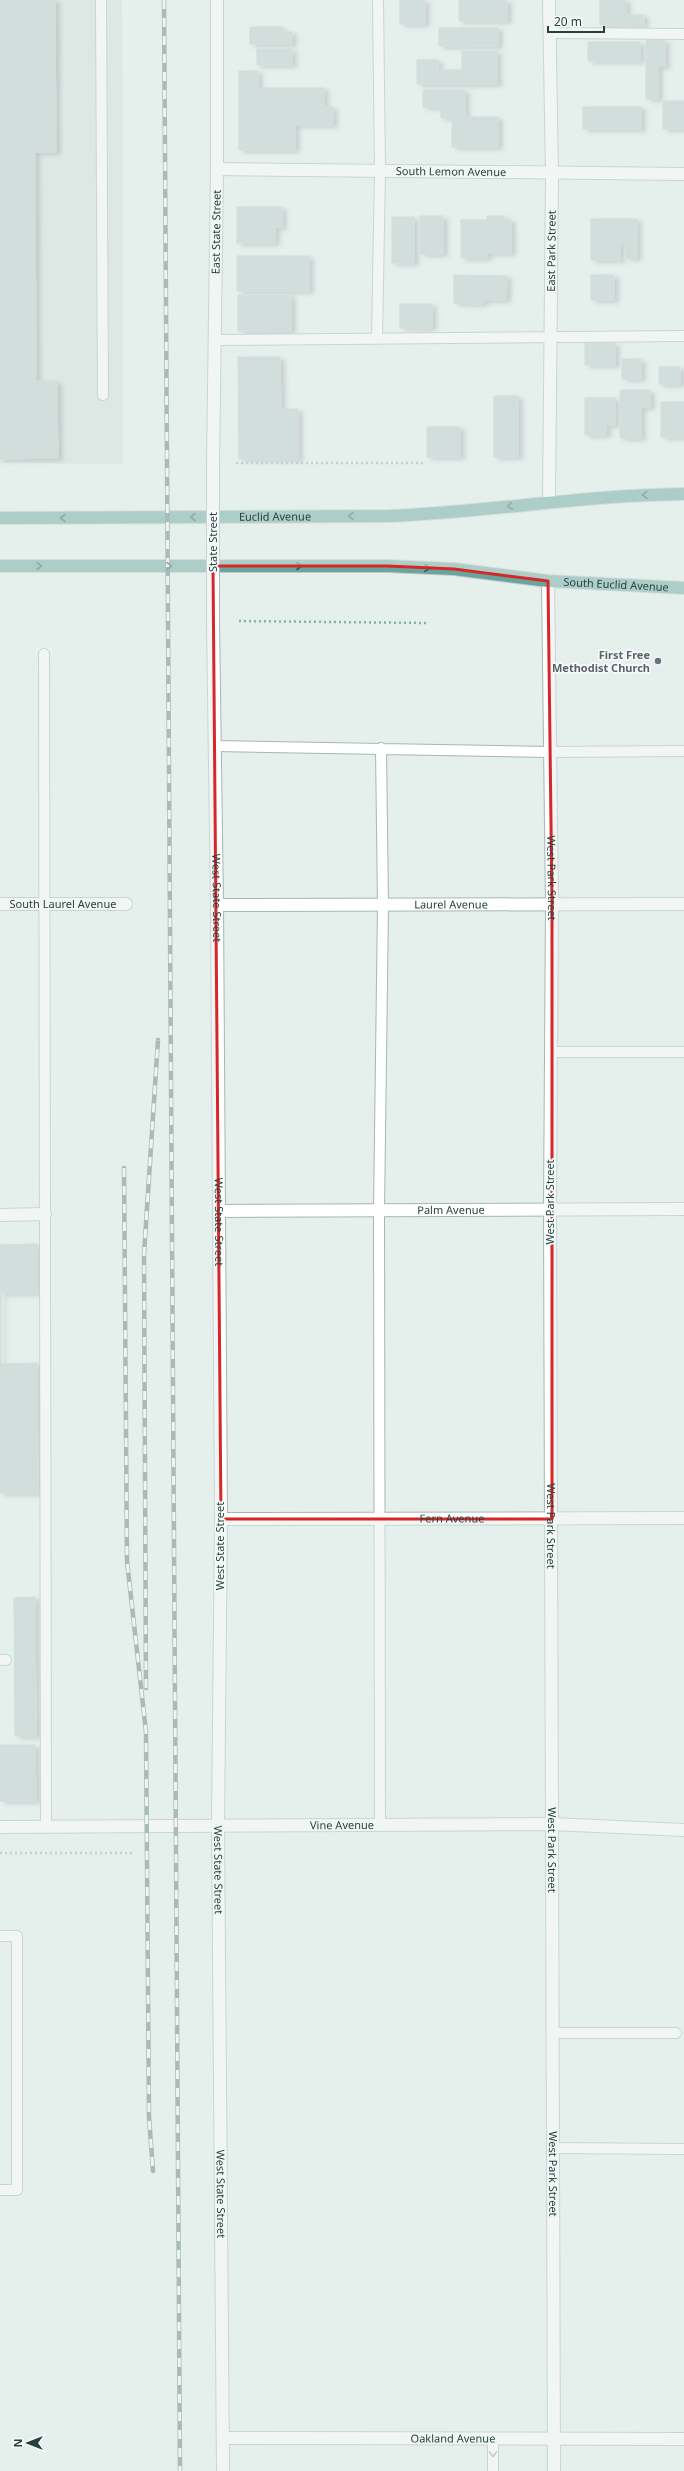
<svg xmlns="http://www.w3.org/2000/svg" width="684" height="2471" viewBox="0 0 684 2471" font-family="'Noto Sans',sans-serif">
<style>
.built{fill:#d3dfdb}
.building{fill:#bacac5;stroke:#b7c9c4;filter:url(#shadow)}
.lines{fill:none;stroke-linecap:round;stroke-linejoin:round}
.service-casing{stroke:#a7b7b4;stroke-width:12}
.minor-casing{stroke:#a7b7b4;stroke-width:14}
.primary-casing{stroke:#c2cac9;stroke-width:14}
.path{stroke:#85b3ab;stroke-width:2.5;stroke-dasharray:2 3;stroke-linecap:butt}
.service{stroke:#fff;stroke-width:10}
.minor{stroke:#fff;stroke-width:12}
.primary{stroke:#69a59e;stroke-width:12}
.rail-casing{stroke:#5f7d79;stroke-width:4.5}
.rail{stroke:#f6fbf9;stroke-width:3;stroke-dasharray:9;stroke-linecap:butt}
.minor-bridge-casing{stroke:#a7b7b4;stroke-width:14;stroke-linecap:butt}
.minor-bridge{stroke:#fff;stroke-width:12}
.oneway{stroke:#355a56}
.oneway2{stroke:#92a09e}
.marked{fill:none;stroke:#d62828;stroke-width:3;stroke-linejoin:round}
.worship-dot{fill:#6b7280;stroke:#f6fbf9;stroke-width:1.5}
.labels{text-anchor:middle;stroke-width:3.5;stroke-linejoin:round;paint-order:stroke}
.street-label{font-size:11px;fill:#24413e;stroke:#f6fbf9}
.worship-label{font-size:11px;font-weight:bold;fill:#5b616d;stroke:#f6fbf9;text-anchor:end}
</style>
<defs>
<filter id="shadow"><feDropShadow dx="4.5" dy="2.5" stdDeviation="2" flood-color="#0004"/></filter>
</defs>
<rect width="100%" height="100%" fill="#e5efec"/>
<path class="built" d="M0,0H122L123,464L0,463Z"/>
<path class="building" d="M0,0H55L56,152H35L36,381H57L58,458L0,459Z
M400,0H425V24H400Z
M459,0H507V21H459Z
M600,0H626V15H644V25H600Z
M250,27H282V32H292V44H250Z
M439,28H498V46H439Z
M646,40H665V66H658V99H646Z
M588,42H640V61H588Z
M257,49H292V65H257Z
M462,51H497V84H417V60H438V70H462Z
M239,71H258V88H324V107H333V125H295V150H239Z
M423,90H465V117H498V147H452V118H441V107H423Z
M663,101H684V129H663Z
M583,107H641V129H583Z
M237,207H282V227H275V243H237Z
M420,216H443V254H420Z
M487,216H503V220H511V253H487V258H461V220H487Z
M392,217H414V263H392Z
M591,219H637V258H625V244H620V260H591Z
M237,256H309V291H237Z
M454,275L507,276L506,300H483V304L454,303Z
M591,275H614V300H591Z
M238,295H291V331H238Z
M400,304H432V328H400Z
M585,343H615V365H585Z
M238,357H280L281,409H298V459H239Z
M622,359H641V379H622Z
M659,367H680V384H659Z
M620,390H650V407H641V438H620Z
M494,396H518V457H494Z
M585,398H615V425H606V435H585Z
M661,402H684V437H661Z
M427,427H460V457H427Z
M37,1244V1293H1V1364L37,1363L38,1493H0V1245Z
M35,1597L36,1736H15L14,1598Z
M0,1745H35L36,1801H0Z"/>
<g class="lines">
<g class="service-casing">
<path id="service" d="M101,0L103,395
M550,33L684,34
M377,339L380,171L378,0
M215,340L684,336
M44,654L46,1827
M215,746L549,752L684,751
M551,1052H684
M0,1660H6
M380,1825L379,1211L383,905L381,748
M0,1936H17V2190H0
M552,2033H676
M553,2148L684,2149
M493,2438V2471"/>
</g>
<g class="minor-casing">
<g id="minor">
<path id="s1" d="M217,169L684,174"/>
<path id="s2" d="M213,464L217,169V0"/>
<path id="s3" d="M549,502L552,174L549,0"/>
<path id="s4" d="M548,581L552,904L550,1209L554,2471"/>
<path id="s5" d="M213,621L217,905L221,1519L218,1825L223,2471"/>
<path id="s6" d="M0,904H126"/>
<path id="s7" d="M217,905L684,904"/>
<path id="s8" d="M219,1211L684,1209"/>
<path d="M0,1215L45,1214"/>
<path id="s9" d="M221,1519L684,1518"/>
<path id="s10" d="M0,1827L552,1824L684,1830"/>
<path id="s11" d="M223,2438L684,2439"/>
</g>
</g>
<g class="primary-casing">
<g id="primary">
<path id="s12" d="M0,518L390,516C488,512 585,495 684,494"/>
<path id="s13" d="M0,566H388L454,569L548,581L684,588"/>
</g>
</g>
<path class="path" d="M236,463H426
M239,621L427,623
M0,1853H133"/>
<use href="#service" class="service"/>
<use href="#minor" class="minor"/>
<use href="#primary" class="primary"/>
<g class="rail-casing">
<path id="rail" d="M164,0L180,2471
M124,1168L127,1561L146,1732L149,2117L153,2171
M146,1688L144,1254L158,1040"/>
</g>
<use href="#rail" class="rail"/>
<g class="minor-bridge-casing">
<path id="minor-bridge" d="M213,464V621"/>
</g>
<use href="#minor-bridge" class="minor-bridge"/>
</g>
<defs><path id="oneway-chevron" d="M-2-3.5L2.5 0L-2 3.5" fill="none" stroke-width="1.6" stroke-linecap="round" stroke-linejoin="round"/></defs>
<g class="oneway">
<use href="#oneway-chevron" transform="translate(645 495) rotate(176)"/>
<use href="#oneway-chevron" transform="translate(510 506) rotate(173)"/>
<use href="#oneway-chevron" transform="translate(351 516) rotate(180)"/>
<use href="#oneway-chevron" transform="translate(193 517) rotate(180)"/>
<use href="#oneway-chevron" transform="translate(63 518) rotate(180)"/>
<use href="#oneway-chevron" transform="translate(39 566)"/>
<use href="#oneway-chevron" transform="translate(169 566)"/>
<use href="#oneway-chevron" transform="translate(299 566)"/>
<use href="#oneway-chevron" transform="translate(427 568) rotate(3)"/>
</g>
<use class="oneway2" href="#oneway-chevron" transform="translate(493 2454) rotate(89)"/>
<path d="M0 0H684V2471H0ZM213,566H388L454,569L548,581L552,904V1519H221Z" fill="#e5efec" fill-opacity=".55" fill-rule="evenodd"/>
<path class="marked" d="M213,566H388L454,569L548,581L552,904V1519H221Z"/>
<circle class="worship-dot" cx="658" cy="661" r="4"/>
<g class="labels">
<g class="street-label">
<text dy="4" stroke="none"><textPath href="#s1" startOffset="234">South Lemon Avenue</textPath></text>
<text dy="4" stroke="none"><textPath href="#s2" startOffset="232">East State Street</textPath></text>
<text dy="4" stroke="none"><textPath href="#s3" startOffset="251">East Park Street</textPath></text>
<text dy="4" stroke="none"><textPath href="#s12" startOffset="275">Euclid Avenue</textPath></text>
<text transform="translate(213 542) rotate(-90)" y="4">State Street</text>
<text dy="4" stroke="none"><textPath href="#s13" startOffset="617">South Euclid Avenue</textPath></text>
<text dy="4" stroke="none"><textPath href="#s4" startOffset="297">West Park Street</textPath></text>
<text dy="4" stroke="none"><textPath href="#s5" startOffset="277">West State Street</textPath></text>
<text dy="4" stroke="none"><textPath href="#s6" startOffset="63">South Laurel Avenue</textPath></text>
<text dy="4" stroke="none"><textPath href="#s7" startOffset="234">Laurel Avenue</textPath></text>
<text transform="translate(550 1202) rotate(-90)" y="4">West Park Street</text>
<text dy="4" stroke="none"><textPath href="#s8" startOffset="232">Palm Avenue</textPath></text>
<text dy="4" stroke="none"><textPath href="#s5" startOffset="601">West State Street</textPath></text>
<text dy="4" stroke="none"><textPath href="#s9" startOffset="231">Fern Avenue</textPath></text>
<text dy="4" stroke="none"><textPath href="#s4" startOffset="945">West Park Street</textPath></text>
<text transform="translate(220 1546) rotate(-90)" y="4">West State Street</text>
<text dy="4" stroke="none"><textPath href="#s10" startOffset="342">Vine Avenue</textPath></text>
<text dy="4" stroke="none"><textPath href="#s4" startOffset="1269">West Park Street</textPath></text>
<text dy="4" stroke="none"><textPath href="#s5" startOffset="1249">West State Street</textPath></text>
<text dy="4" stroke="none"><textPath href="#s4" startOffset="1593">West Park Street</textPath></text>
<text dy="4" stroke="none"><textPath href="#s5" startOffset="1573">West State Street</textPath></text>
<text dy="4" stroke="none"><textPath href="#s11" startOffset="230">Oakland Avenue</textPath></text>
</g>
<g class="worship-label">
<text x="650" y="659">First Free<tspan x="650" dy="13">Methodist Church</tspan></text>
</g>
</g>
<g transform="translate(28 2443) rotate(270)" stroke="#f6fbf9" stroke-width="3" paint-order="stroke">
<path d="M0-3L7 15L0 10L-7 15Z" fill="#24413e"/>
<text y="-6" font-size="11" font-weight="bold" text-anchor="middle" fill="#24413e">N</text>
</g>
<path d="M548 26v6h56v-6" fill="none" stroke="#24413e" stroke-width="2"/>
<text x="554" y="26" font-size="12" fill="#24413e" stroke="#f6fbf9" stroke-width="3" paint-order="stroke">20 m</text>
</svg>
